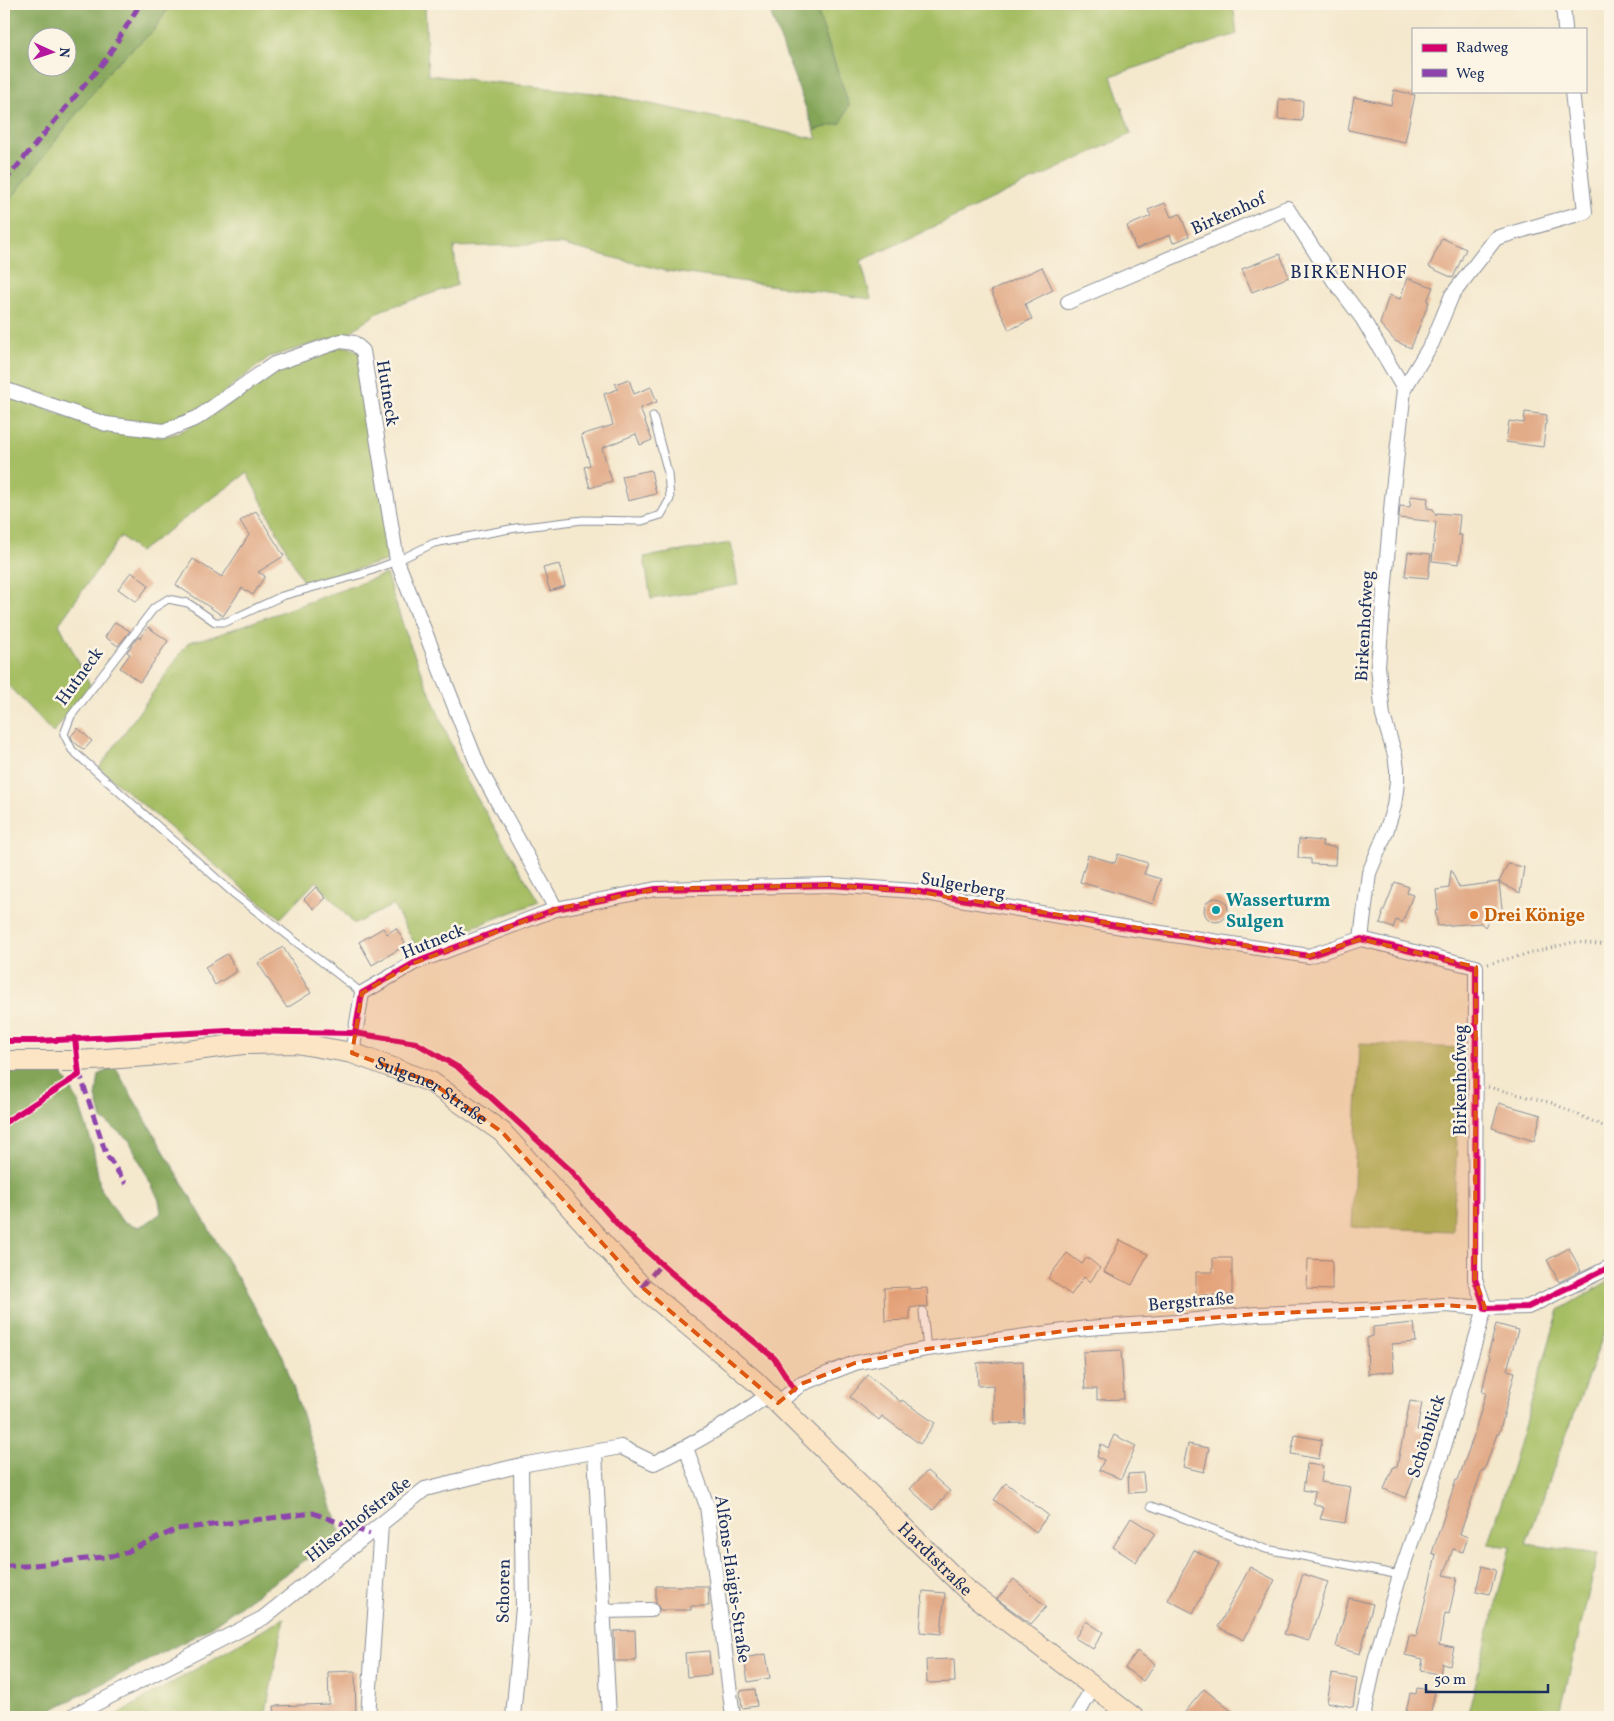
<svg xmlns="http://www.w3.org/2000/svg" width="1614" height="1721" viewBox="0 0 1614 1721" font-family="Vollkorn,serif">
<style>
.green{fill:#a6be63;stroke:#607660}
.forest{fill:#84a559;stroke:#506a5c;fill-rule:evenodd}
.building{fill:#e2ac89}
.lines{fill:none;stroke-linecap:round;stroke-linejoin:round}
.lane-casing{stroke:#888c96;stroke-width:9}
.street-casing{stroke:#888c96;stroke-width:16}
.secondary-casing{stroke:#888c96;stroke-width:22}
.path{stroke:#888c96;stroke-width:3;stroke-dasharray:1 4;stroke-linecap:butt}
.lane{stroke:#fff;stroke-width:7}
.street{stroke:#fff;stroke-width:14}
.secondary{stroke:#fce5c4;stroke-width:20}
.quiet{stroke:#8e44ad;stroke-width:5;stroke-dasharray:10 5;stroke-linecap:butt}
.cycleway-casing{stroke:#fcf5e5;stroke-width:9}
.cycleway{stroke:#d6006c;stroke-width:6}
.marked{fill:#de5710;fill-opacity:0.2;stroke:#de5710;stroke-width:4;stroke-dasharray:10 6;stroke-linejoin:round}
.culture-dot{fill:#0f9aa8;stroke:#fcf5e5;stroke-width:2}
.food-dot{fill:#e8710a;stroke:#fcf5e5;stroke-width:2}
.labels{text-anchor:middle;stroke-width:5;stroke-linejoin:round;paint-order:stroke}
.street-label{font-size:18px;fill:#1b2f5e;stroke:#fcf5e5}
.culture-label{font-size:18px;font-weight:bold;fill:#0d838f;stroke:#fcf5e5;text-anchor:start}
.food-label{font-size:18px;font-weight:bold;fill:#c56008;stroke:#fcf5e5;text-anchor:start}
.neighbourhood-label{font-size:19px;letter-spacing:1px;fill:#1b2f5e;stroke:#fcf5e5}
</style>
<rect width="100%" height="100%" fill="#fcf5e5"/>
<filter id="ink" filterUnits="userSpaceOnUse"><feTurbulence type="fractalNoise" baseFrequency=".02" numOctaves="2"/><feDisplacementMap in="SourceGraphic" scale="10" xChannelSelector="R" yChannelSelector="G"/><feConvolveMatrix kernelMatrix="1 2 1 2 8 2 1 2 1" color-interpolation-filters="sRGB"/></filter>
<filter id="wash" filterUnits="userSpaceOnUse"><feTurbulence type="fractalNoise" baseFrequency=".0096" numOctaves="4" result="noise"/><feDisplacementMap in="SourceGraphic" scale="20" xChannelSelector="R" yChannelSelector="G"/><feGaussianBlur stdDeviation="1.12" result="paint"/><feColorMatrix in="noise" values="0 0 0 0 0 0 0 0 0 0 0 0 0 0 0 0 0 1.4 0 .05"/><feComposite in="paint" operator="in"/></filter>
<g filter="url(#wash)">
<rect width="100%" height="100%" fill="#f4e8cd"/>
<path class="green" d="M171,4H425L428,75L603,94L817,139L814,130L841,123L849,105L815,4H1233L1237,34L1111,76L1131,134L861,261L871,299L666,271L560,244L454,247L457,285L382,310L347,334L269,357L209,404L171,424L128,425L4,383V208L113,66L154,30Z
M340,347H349L361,353L392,559L304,584L247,473L139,552L121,536L59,624L90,685L53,733L4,681V393L81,422L124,433L162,437L178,433L215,413L277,372Z
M731,543L738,585L651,599L644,557Z
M386,574L407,637L464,776L539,902L417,948L393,905L354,924L316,881L281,918L241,887L99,768L189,642L214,636Z
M1360,1043L1461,1048L1453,1231L1352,1227Z
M1610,1280V1317L1526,1544L1598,1554L1559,1717H1467L1510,1547L1489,1544L1559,1310Z
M284,1618L265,1717H113Z"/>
<path class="forest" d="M4,4H171L154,30L113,66L4,208ZM38,38H68V68H38Z
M767,4H815L849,105L841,123L814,130Z
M115,1067L283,1356L341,1535L203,1632L38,1717H4V1071L40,1070L61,1072L78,1101L93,1147L100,1187L122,1221L139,1227L150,1221L161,1213L159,1200L129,1140L102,1119L96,1097L99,1074Z"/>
<g id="blocks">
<path class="building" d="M1394,90L1415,95L1405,142L1348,130L1354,97L1391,105Z
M1279,99L1303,101L1302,121L1278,119Z
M1165,203L1171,217L1180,214L1189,236L1173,243L1170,235L1136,249L1127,226L1151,216L1148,210Z
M1442,238L1466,249L1453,278L1429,267Z
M1280,254L1289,277L1252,292L1242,269Z
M1042,267L1053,290L1025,304L1032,319L1009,330L991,291Z
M1407,278L1433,287L1427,301L1429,302L1411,348L1395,341L1380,324L1389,295L1400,299Z
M629,379L634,394L651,387L657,402L640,408L652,440L640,445L636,434L602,448L612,481L590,488L584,467L590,465L581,435L613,425L604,394L618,389L615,384Z
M1525,412L1547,415L1543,447L1506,442L1509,421L1524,423Z
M651,470L656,494L628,501L622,476Z
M1411,496L1428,498L1427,508L1433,509L1436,516L1437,513L1460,515L1458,535H1462L1459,564L1432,561L1436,522L1399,518L1400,506L1410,507Z
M256,511L284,556L258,572L265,576L253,595L242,588L223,616L176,585L193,559L222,577L249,535L240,521Z
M1408,552L1431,554L1428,578L1405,576Z
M559,564L565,586L550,591L543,568Z
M131,572L149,585L136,602L118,589Z
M115,622L130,631L118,646L105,637Z
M148,627L168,641L140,682L120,668L130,654L127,652L138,637L140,638Z
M78,728L92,741L84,750L73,741L71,736Z
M1299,839L1323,841L1322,846L1336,847L1335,865L1311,864V859L1298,858Z
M1118,854L1148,863L1144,874L1161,879L1153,904L1080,882L1088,855L1115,863Z
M1508,864L1524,867L1520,893L1499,882Z
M1451,870L1459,887L1499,882L1503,917L1489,919L1485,927L1481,923L1438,926L1435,911L1438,910L1436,890L1449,888Z
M1395,882L1409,887L1407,893L1413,895L1402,923L1396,920L1393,928L1380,923L1383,915H1382Z
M316,887L326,898L314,909L304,899Z
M1204 910a12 12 0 1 1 24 0a12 12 0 1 1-24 0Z
M383,928L387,934L396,928L406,945L372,965L359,942Z
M283,947L311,993L287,1008L258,963Z
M227,954L237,971L215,985L205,967Z
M1499,1103L1541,1115L1534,1141L1492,1128Z
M1120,1240L1148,1254L1132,1285L1104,1272Z
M1569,1248L1581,1271L1559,1282L1547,1260Z
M1067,1253L1082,1264L1087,1257L1100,1268L1090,1282L1084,1277L1071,1295L1048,1278Z
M1213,1258H1232V1295H1196V1272H1213Z
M1308,1259L1332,1260V1290L1307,1289Z
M909,1287V1289L927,1288L928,1307L923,1306L910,1308V1320L885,1321L884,1288Z
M1414,1323L1416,1342L1392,1344L1394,1371L1368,1374L1367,1338L1373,1336V1327Z
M1496,1324L1518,1330L1507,1370L1515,1372L1499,1434H1497L1484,1471L1482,1470L1460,1534L1468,1537L1463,1552L1453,1549L1444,1575L1457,1578L1449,1614L1445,1613L1439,1645L1454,1648L1450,1665L1442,1663L1440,1675L1421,1670L1423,1659L1405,1655L1409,1635L1416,1636L1419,1626L1436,1555L1432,1553L1456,1480H1458L1473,1438L1486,1393L1482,1392L1490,1356L1488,1355Z
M1121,1350L1124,1399L1097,1400V1389H1085L1083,1352Z
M1023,1361L1025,1423L994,1424L993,1385L978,1386L977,1363Z
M868,1375L901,1402L902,1400L935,1423L920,1444L882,1416L879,1420L850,1397Z
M1410,1401L1422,1403L1417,1430L1428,1432L1423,1460H1421L1406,1498L1384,1489L1394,1466L1397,1467Z
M1114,1435L1136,1446L1121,1479L1099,1470L1104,1460L1097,1457L1101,1444L1108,1448Z
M1295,1435L1322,1440L1319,1459L1291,1454Z
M1188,1444L1209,1448L1204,1472L1183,1467Z
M1307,1464L1323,1466L1321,1482L1351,1487L1345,1523L1320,1519L1324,1508L1313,1503L1315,1492L1303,1490Z
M927,1471L950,1491L933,1510L910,1489Z
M1143,1473L1145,1492L1129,1493L1128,1474Z
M1006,1483L1048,1515L1036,1532L994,1500Z
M1131,1518L1155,1533L1136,1562L1113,1547Z
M1194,1550L1219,1563L1193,1613L1168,1600Z
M1482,1566L1496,1570L1490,1594L1476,1591Z
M1250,1567L1275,1580L1244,1640L1218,1627Z
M1303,1574L1328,1582L1309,1641L1284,1634Z
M1014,1579L1046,1607L1031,1624L997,1599Z
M656,1586H708L709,1606H691V1610H660L656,1603Z
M923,1591L945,1593L941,1634L920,1632Z
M1349,1598L1373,1604L1360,1654L1336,1647Z
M1086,1621L1103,1632L1093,1649L1075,1638Z
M635,1630L636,1661H615L614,1631Z
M709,1651L711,1675L687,1677L685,1653Z
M1137,1651L1155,1664L1143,1681L1125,1668Z
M766,1654L770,1678L748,1682L744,1658Z
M954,1659L955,1682L927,1683L926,1660Z
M355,1671L356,1717H275L274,1706L329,1704L328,1672Z
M1332,1674L1357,1678L1353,1707L1327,1702Z
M1417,1688L1435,1691L1430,1717H1405L1410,1693L1416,1694Z
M755,1689L757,1706L742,1708L740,1691Z
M1204,1689L1239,1717H1181Z"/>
</g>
</g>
<g filter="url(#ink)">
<use href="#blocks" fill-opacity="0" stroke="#888c96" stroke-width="1"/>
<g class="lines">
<g class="lane-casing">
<path id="lane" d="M362,993L233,893L72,750L64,734L71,716L154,608L168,599L188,603L215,622H226L282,596L362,574L397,561L434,543L516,528L583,520L642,521L661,515L670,499L668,473L653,416
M923,1311L927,1349
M1151,1506L1266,1549L1400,1575"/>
</g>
<g class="street-casing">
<path id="street" d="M1563,4L1565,29
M1068,302L1287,208L1334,281L1362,318L1404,389
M4,389L106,424L164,431L197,418L274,364L341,341L354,343L363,351L397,561L479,768L556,909
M1361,939L1369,873L1386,832L1394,806L1397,782V769L1395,755L1383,716L1378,666L1392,499L1404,389L1432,343L1452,295L1496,238L1585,212L1572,91
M1361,939L1476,967L1475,1279L1485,1308
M352,1053L362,993L414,963L556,909L656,889L831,885L914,891L1122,927L1309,956L1361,939
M778,1403L801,1384L855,1363L927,1349L1087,1328L1176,1322L1257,1314L1391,1309L1445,1305L1485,1308L1528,1307L1610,1267
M686,1448L707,1506L733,1717
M595,1453L609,1717
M603,1611L651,1610
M70,1717L263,1618L425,1489L521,1465L621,1447L654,1463C696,1443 732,1422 769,1394
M368,1717L381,1525
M513,1717L523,1607L521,1465
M1076,1717L1093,1687
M1363,1717L1376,1657L1400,1575L1443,1450L1485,1308"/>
</g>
<g class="secondary-casing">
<g id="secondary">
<path id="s1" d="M4,1061H78L148,1056L243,1044L296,1043L352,1053L431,1082L502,1132L642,1287L755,1381L969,1592L1133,1717"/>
</g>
</g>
<path class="path" d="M1488,964L1574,942L1610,945
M1488,1087L1552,1103L1610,1129"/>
<use href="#lane" class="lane"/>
<use href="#street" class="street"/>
<use href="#secondary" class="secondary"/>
<path class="quiet" d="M4,182L107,58L140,4
M79,1071L106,1154L126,1184
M642,1287L661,1264
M4,1566H26L120,1555L177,1529L313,1513L370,1534"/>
<g class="cycleway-casing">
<path id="cycleway" d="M355,1033L362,993L414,963L556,909L656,889L831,885L914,891L1122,927L1309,956L1361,939L1476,967L1475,1279L1485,1308L1528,1307L1610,1267
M4,1041H38L228,1031L355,1033L416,1043L459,1068L570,1170L621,1228L675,1276L774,1358L794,1389
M4,1123L79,1075L75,1038"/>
</g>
<use href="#cycleway" class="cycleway"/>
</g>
</g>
<path class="marked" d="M831,885L914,891L1309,956L1361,939L1476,967L1475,1279L1485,1308L1445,1305L1257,1314L1087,1328L927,1349L855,1363L801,1384L778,1403L642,1287L502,1132L431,1082L352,1053L362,993L414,963L556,909L656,889Z"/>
<circle class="culture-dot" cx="1216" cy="910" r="5"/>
<circle class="food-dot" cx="1474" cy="915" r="5"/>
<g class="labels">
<g class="street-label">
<text transform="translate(1228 213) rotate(-24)" y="6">Birkenhof</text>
<text transform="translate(388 393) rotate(81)" y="6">Hutneck</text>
<text transform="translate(1364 626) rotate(-87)" y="6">Birkenhofweg</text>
<text transform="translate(79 676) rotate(-54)" y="6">Hutneck</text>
<text transform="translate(963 885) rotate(10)" y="6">Sulgerberg</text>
<text transform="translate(433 941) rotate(-22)" y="6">Hutneck</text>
<text transform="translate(1460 1080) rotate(-90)" y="6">Birkenhofweg</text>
<text dy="6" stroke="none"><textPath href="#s1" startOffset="438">Sulgener Straße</textPath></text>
<text transform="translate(1191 1301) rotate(-5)" y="6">Bergstraße</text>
<text transform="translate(1426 1436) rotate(-72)" y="6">Schönblick</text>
<text transform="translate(358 1519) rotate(-38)" y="6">Hilsenhofstraße</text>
<text dy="6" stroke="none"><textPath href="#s1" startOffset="1130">Hardtstraße</textPath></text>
<text transform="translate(733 1579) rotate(82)" y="6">Alfons-Haigis-Straße</text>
<text transform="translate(503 1591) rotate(-89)" y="6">Schoren</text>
</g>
<g class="culture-label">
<text x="1226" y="906">Wasserturm<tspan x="1226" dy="21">Sulgen</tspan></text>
</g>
<g class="food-label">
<text x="1484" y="921">Drei Könige</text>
</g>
<g class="neighbourhood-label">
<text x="1349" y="278">BIRKENHOF</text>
</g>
</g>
<rect width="1614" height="1721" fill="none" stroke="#fcf5e5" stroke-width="20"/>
<rect x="1412" y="28" width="175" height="65" fill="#fcf5e5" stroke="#a2a6af"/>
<rect x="1422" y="44" width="25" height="8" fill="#d6006c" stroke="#a2a6af"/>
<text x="1456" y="52" font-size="15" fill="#1b2f5e">Radweg</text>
<rect x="1422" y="69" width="25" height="8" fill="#8e44ad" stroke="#a2a6af"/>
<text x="1456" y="78" font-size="15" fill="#1b2f5e">Weg</text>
<g transform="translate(52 52) rotate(93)"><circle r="24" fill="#fcf5e5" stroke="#a2a6af"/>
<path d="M0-4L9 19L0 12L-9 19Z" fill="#b5179e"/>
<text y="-8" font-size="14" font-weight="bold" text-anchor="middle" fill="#1b2f5e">N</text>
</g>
<path d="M1426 1684v8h122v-8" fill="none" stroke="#1b2f5e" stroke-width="2.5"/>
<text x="1434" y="1684" font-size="15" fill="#1b2f5e" stroke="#fcf5e5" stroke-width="4" paint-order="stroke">50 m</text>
</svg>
